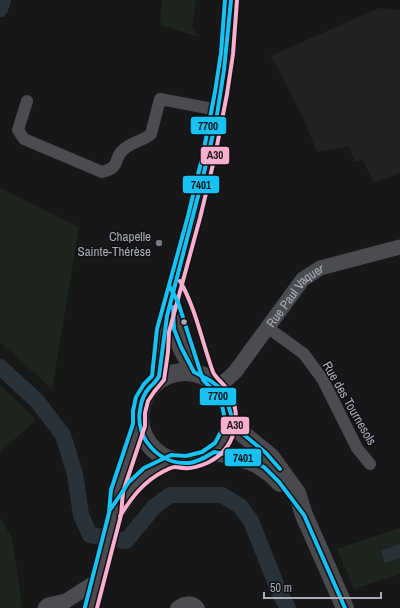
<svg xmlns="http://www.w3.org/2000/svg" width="400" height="608" viewBox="0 0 400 608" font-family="'Archivo Narrow',sans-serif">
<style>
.built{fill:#212123}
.green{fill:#1d241e}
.water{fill:#2a3239}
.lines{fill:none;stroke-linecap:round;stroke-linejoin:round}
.canal{stroke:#2a3239;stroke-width:16}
.minor{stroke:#4b4c50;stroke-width:12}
.tertiary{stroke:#4b4c50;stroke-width:15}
.secondary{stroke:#4a4a4e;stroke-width:18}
.bus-1-casing{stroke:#111113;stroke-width:7}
.bus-2-casing{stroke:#111113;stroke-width:7}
.bus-3-casing{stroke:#111113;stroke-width:7}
.bus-1{stroke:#16c1f3;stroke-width:4}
.bus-2{stroke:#faafce;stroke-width:4}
.bus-3{stroke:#16c1f3;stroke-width:4}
.poi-dot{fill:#757880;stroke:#111113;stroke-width:1.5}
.bus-dot{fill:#a8adb8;stroke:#111113;stroke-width:1.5}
.labels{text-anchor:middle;stroke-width:3;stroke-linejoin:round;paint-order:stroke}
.poi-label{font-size:13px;fill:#a8adb8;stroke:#111113;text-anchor:end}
.street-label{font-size:13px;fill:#a8adb8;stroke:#111113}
.line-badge{stroke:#111113;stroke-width:1.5}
.pale-badge-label{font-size:11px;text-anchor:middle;font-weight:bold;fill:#111}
</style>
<rect width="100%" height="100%" fill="#171717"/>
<path class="built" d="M379,8L400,10V173L374,183L363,160L355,162L349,146L317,152L303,117L271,56Z"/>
<path class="green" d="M162,0H196L192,28L199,37L160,25Z
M0,188L79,227L52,389L0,342Z
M0,385L36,420L0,452Z
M0,518L12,538L22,605L20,608H0Z
M400,528V574L354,589L337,549Z"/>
<path class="water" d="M400,544V558L385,563L381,551Z"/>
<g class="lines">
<path class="canal" d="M0,9L3,0
M0,367L37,401L63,435L75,474L81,515L90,535L126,541L154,507L170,495H222L240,506L251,521L280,594L288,608"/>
<path class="minor" d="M27,101L18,130L24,139L102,172C122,167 113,158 123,150C131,142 143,141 151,134L160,99L218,110
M267,327L304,354L323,380L357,448L370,464
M176,608C183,601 193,600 199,608"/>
<g class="tertiary">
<path id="s1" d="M217,384L224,382L235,372L303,279L320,268L400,247"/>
<path d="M45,608L48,605L66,601L97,581"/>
</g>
<path class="secondary" d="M173,309L174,329L181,347L194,372
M140 417a45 45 0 1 1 90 0a45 45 0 1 1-90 0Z
M158,379L162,351L163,331L194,217L209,155L221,93L227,54L231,0
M230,418L238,430L271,457L297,493L304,515L345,608
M214,452C241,457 262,462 280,483
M119,508L135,484L148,472L173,461
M91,608L115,514L117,491L139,425"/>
<g class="bus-1-casing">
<path id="bus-1" d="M231,0L224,70L216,121L203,177L167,316L159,376C157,381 154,383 150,387C144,393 141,402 140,410C135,438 159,465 189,463C198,462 206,457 214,452L241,457L264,467L279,482L304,515L345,608
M173,307L174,329L181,347L194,372L211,381L220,388L226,398L233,421L236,427L243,434L266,453L280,469"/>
</g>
<g class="bus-2-casing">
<path id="bus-2" d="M120,516C132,497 143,482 164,471C167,470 171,467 175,467C178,467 181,468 184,468C192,469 200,466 207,463C235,450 244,417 228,391C225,384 216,379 213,372C202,342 196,309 180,281
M97,608L121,515L123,492L145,426V413L148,401L154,392L164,380L168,352L169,332L200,218L215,156L227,94L233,54L237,0"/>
</g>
<g class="bus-3-casing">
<path id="bus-3" d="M110,510L129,482L144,468L171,455L186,456L202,452L215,443L222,430L224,415L222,405L216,393L203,380L178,302L170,287
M85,607L109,513L111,490L133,424V411L136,397L144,384L152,376L157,329L188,216L203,154L215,92L221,53L225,0"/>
</g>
<use href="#bus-1" class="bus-1"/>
<use href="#bus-2" class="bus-2"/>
<use href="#bus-3" class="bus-3"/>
</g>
<circle class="poi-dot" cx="159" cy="243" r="4"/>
<circle class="bus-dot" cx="184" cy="322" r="3.5"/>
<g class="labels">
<g class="poi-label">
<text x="151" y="241">Chapelle<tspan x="151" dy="15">Sainte-Thérèse</tspan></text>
</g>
<g class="street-label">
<text dy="5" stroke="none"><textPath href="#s1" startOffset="120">Rue Paul Vaquer</textPath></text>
<text transform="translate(350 403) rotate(60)" y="5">Rue des Tournesols</text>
</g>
</g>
<g class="line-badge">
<rect x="190" y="116" width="37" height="19" rx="4" fill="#16c1f3"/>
<rect x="200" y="146" width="30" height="19" rx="4" fill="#faafce"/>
<rect x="182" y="175" width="38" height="19" rx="4" fill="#16c1f3"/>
<rect x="199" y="387" width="38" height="19" rx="4" fill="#16c1f3"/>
<rect x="220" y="416" width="30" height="19" rx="4" fill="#faafce"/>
<rect x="224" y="448" width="38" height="19" rx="4" fill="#16c1f3"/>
</g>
<g class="pale-badge-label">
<text x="208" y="130">7700</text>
<text x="215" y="159">A30</text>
<text x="201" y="189">7401</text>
<text x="218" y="400">7700</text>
<text x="235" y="429">A30</text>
<text x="243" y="462">7401</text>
</g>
<path d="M264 592v6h117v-6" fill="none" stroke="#a8adb8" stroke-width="2"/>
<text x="270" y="592" font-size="12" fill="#a8adb8" stroke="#111113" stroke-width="3" paint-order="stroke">50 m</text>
</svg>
